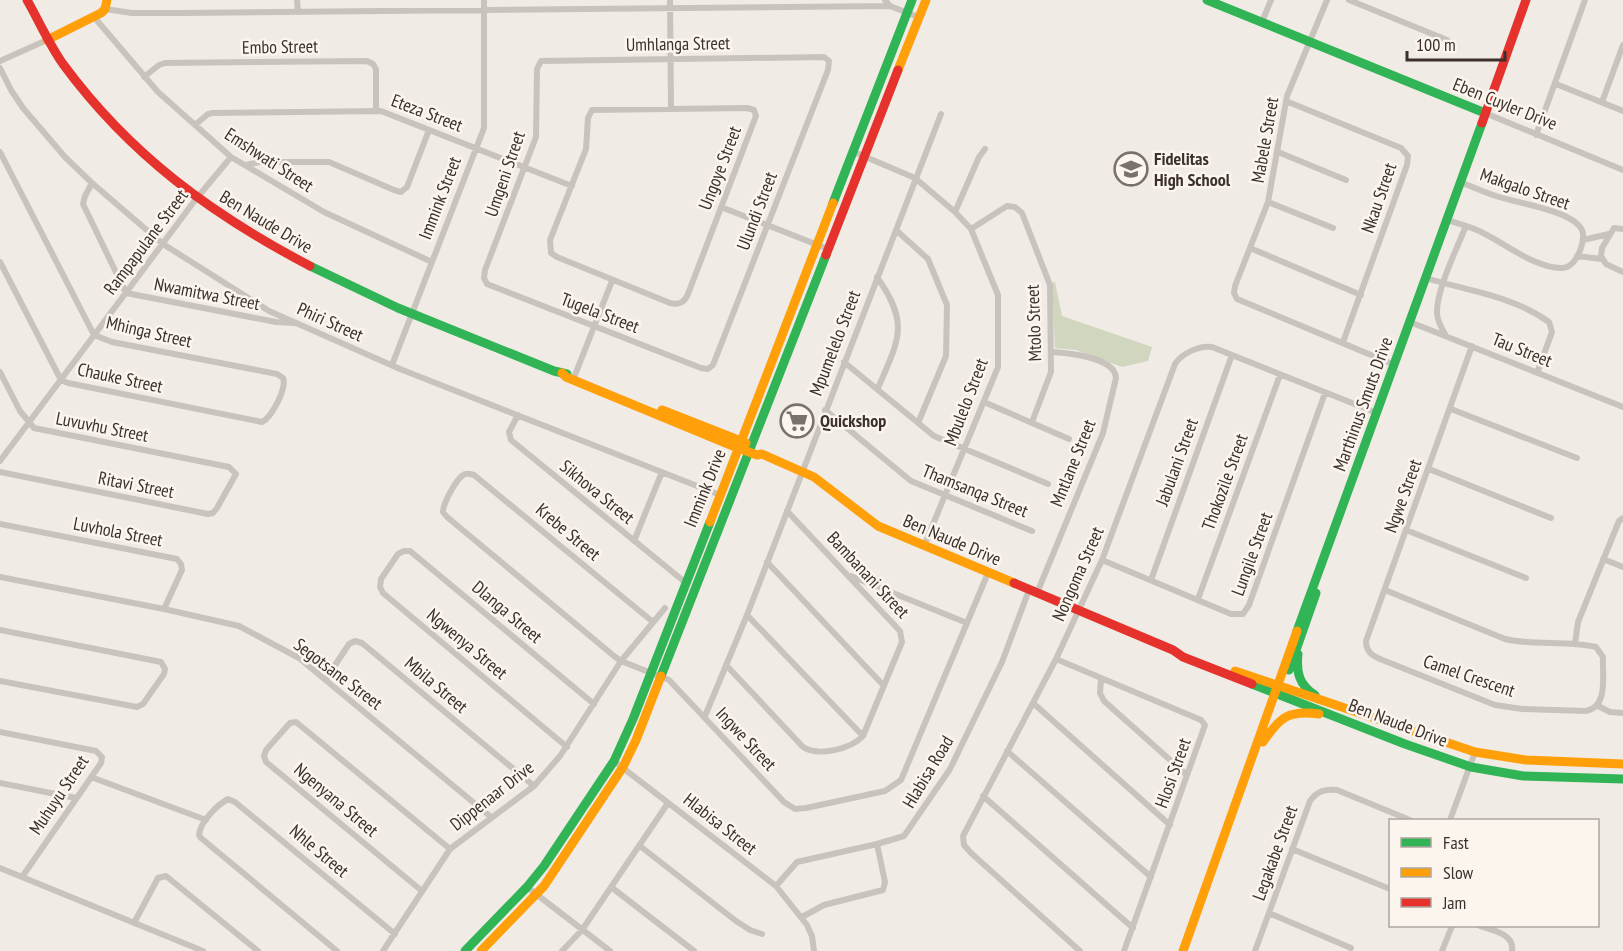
<svg xmlns="http://www.w3.org/2000/svg" width="1623" height="951" viewBox="0 0 1623 951" font-family="'PT Sans Narrow',sans-serif">
<style>
.green{fill:#d1d6bf}
.lines{fill:none;stroke-linecap:round;stroke-linejoin:round}
.street{stroke:#c9c3be;stroke-width:6}
.fast{stroke:#30b455;stroke-width:9}
.slow{stroke:#ff9f0a;stroke-width:9}
.jam{stroke:#e5322d;stroke-width:9}
.labels{text-anchor:middle;stroke-width:5;stroke-linejoin:round;paint-order:stroke}
.street-label{font-size:18px;fill:#3b302b;stroke:#fbf5ee}
.poi-label{font-size:18px;font-weight:bold;fill:#3b302b;stroke:#fbf5ee;text-anchor:start}
</style>
<rect width="100%" height="100%" fill="#f0ebe5"/>
<path class="green" d="M1055,282L1062,316L1152,347L1148,361L1122,367L1076,350L1055,348L1052,283Z"/>
<g class="lines">
<path class="street" d="M297,0L298,12
M670,0L671,109
M885,0L890,6L918,17
M1327,0L1287,96L1268,202L1235,286L1234,293L1237,299L1395,365
M1349,0L1447,40
M105,9L132,13H183L890,6
M94,17L158,92L231,157L324,212L432,262
M1262,22L1271,0
M824,57L829,61L828,70L713,365L708,369L701,368L487,284L484,278L485,270L536,137L537,69L541,61Z
M0,61L47,40
M0,68L11,90L23,108L65,157L92,183L163,244L269,311L400,369L720,495
M144,77L159,65L165,63L367,61L373,64L376,69V110
M1556,84L1623,111
M1286,101L1401,148L1408,156L1407,165L1343,342
M1602,102L1623,45
M747,108L754,110L756,116L688,294C684,303 679,305 670,303L557,257L551,253L550,240L586,149L588,118L592,110Z
M1485,113L1623,170
M195,125L208,114L213,113L381,111L572,186
M1536,135L1585,0
M0,152L94,335L112,342L277,374L283,378C287,388 272,417 262,422L68,383L61,380L0,262
M854,152L915,178L955,212L971,229L998,295V367L924,546
M1278,152L1346,180
M246,165L260,162H329L394,190L401,192L407,187L429,130
M92,183L85,196L83,204L126,293L276,322L295,323
M1268,202L1333,228
M721,207L828,249
M955,212L979,157L985,149
M1447,220C1459,224 1474,227 1485,234C1509,246 1532,266 1560,268C1568,269 1573,264 1577,257C1581,250 1585,238 1582,230C1573,211 1518,203 1499,197C1486,193 1473,187 1460,182
M971,229L1007,206L1015,207L1022,213L1050,285L1051,372L1032,422
M1623,229L1614,228L1602,248L1601,256L1606,264L1623,272
M896,230L928,259L947,305L946,356L918,423
M1583,240L1609,234
M1250,248L1361,295
M1577,256L1602,259
M877,277C910,324 899,339 878,388
M1426,278C1468,291 1513,296 1549,322L1552,332L1537,373
M1410,322L1623,407
M1446,336C1442,329 1437,321 1437,313C1436,291 1457,248 1466,226
M844,362L934,436L1048,484
M392,365L484,128V0
M0,372L20,411L34,428L229,467L236,474L217,508L213,513L208,514L0,472
M573,380L612,281
M984,402L1069,439
M1451,409L1577,458
M825,410L911,481L1032,531
M518,415L509,432L511,440L686,583
M0,461L196,199L231,157
M1429,469L1551,518
M0,524L177,559L181,564L182,570L164,609
M1406,530L1526,578
M634,541L662,472
M1603,559L1623,567
M1102,560L1231,614H1243L1249,605L1325,393
M767,562L884,686
M851,576L967,623
M0,577L164,609L239,626L299,658L491,817
M1151,580L1232,355
M1385,590L1505,639C1535,646 1566,640 1596,647L1603,657C1602,674 1609,707 1586,711L1522,709L1495,705L1380,659C1371,655 1366,651 1366,641L1472,346
M1037,593L1103,433L1116,378C1115,357 1067,353 1051,352
M1198,599L1280,375
M747,615L863,736
M653,622L474,475C470,474 468,473 465,474C456,478 443,504 443,512L447,517L614,656L621,661L669,680L784,802L795,809L806,808L885,791L901,780L988,573
M0,630L161,662L165,669L164,674L143,704L137,707L0,681
M1575,644L1578,622L1619,521L1623,518
M1056,659L1201,720L1205,725L1124,951
M726,665L803,747C818,757 851,749 863,736L902,642L900,631L787,511
M326,679L349,644L355,641L362,643L534,786
M1101,679L1100,693L1104,701L1187,775
M1033,703L1170,825
M1598,706L1610,712L1623,713
M705,716L747,615L941,114
M0,732L96,751L102,757L101,763L22,877
M567,747L383,593L380,587L381,579L398,554L404,551H410L594,704
M1007,751L1151,877
M614,761L776,886L807,925L812,936L814,951
M91,777L206,820
M0,783L76,798
M983,796L1133,928
M1450,820L1475,752
M640,846L736,921L750,930L762,934
M1292,849L1390,889
M0,868L203,951
M776,886L797,862L877,844L904,836L950,769L1002,662L1029,590
M527,887L610,951
M611,887L694,951
M422,891L266,762L264,756L266,750L290,723L296,722L450,849
M1269,913L1351,948
M802,917L824,905L883,890L885,882L877,844
M134,923L158,878L166,876L258,951
M1480,926C1492,930 1515,934 1512,951
M337,951L201,838L199,835C200,822 217,805 228,799L235,802L395,934
M383,951L450,849L534,786L560,756L621,661L665,608
M562,951L582,930L668,803
M1080,951L971,853L964,845L963,836L1056,659L1102,560L1175,364C1182,353 1200,345 1212,347L1377,413
M1255,951L1310,801C1317,791 1325,789 1337,790L1410,820
M1442,951L1452,926"/>
<path class="fast" d="M1207,0L1485,113
M833,203L912,0
M310,266L398,308L554,371L567,374
M1297,631L1482,123
M1298,654C1296,672 1299,685 1315,695
M1289,670L1316,593
M661,676L826,255
M1252,684L1405,744L1471,767L1523,776L1623,779
M465,951L527,887L544,866L614,761L633,719L710,522"/>
<path class="slow" d="M47,40L101,13L105,9L107,0
M898,70L926,0
M562,373L566,377L733,446L757,455L762,454L814,477L878,526L1014,583
M662,410L746,443
M710,522L833,203
M1235,671L1475,752L1526,760L1623,764
M1263,742C1280,717 1288,710 1319,714
M481,951L544,886L623,767L636,740L661,676
M1183,951L1297,631"/>
<path class="jam" d="M27,0C39,21 49,44 63,64C130,155 211,214 310,266
M1482,123L1526,0
M826,255L898,70
M1014,583L1173,650L1183,657L1252,684"/>
</g>
<defs>
<g id="school-ring" transform="scale(1.725)"><circle r="9.5" fill="#fbf5ee" stroke="#7a716c" stroke-width="1.5"/><path d="M0-5L7-2L0 1L-7-2ZM-4 1L0 2.5L4 1V4Q0 6-4 4Z" fill="#7a716c"/></g>
<g id="supermarket-ring" transform="scale(1.725)"><circle r="9.5" fill="#fbf5ee" stroke="#7a716c" stroke-width="1.5"/><path d="M-6-5.5h2.5l.6 2H6L4.5 2H-2.5L-4.4-4H-6ZM-1.5 3.2a1.3 1.3 0 1 0 .1 0ZM3 3.2a1.3 1.3 0 1 0 .1 0Z" fill="#7a716c"/></g>
</defs>
<g fill-rule="evenodd">
<use href="#school-ring" x="1131" y="169"/>
<use href="#supermarket-ring" x="797" y="421"/>
</g>
<g class="labels">
<g class="street-label">
<text transform="translate(678 44) rotate(-1)" y="6">Umhlanga Street</text>
<text transform="translate(280 47) rotate(-1)" y="6">Embo Street</text>
<text transform="translate(1505 104) rotate(22)" y="6">Eben Cuyler Drive</text>
<text transform="translate(427 113) rotate(21)" y="6">Eteza Street</text>
<text transform="translate(1265 140) rotate(-80)" y="6">Mabele Street</text>
<text transform="translate(269 160) rotate(33)" y="6">Emshwati Street</text>
<text transform="translate(720 168) rotate(-69)" y="6">Ungoye Street</text>
<text transform="translate(505 174) rotate(-71)" y="6">Umgeni Street</text>
<text transform="translate(1525 189) rotate(19)" y="6">Makgalo Street</text>
<text transform="translate(440 198) rotate(-69)" y="6">Immink Street</text>
<text transform="translate(1379 198) rotate(-71)" y="6">Nkau Street</text>
<text transform="translate(757 211) rotate(-69)" y="6">Ulundi Street</text>
<text transform="translate(266 222) rotate(31)" y="6">Ben Naude Drive</text>
<text transform="translate(146 242) rotate(-53)" y="6">Rampapulane Street</text>
<text transform="translate(207 294) rotate(11)" y="6">Nwamitwa Street</text>
<text transform="translate(600 313) rotate(21)" y="6">Tugela Street</text>
<text transform="translate(330 322) rotate(24)" y="6">Phiri Street</text>
<text transform="translate(1034 323) rotate(-92)" y="6">Mtolo Street</text>
<text transform="translate(149 332) rotate(13)" y="6">Mhinga Street</text>
<text transform="translate(835 343) rotate(-69)" y="6">Mpumelelo Street</text>
<text transform="translate(1522 350) rotate(22)" y="6">Tau Street</text>
<text transform="translate(120 378) rotate(12)" y="6">Chauke Street</text>
<text transform="translate(966 402) rotate(-69)" y="6">Mbulelo Street</text>
<text transform="translate(1363 404) rotate(-70)" y="6">Marthinus Smuts Drive</text>
<text transform="translate(102 427) rotate(11)" y="6">Luvuvhu Street</text>
<text transform="translate(1177 462) rotate(-70)" y="6">Jabulani Street</text>
<text transform="translate(1073 463) rotate(-68)" y="6">Mntlane Street</text>
<text transform="translate(1225 482) rotate(-70)" y="6">Thokozile Street</text>
<text transform="translate(136 485) rotate(11)" y="6">Ritavi Street</text>
<text transform="translate(705 488) rotate(-68)" y="6">Immink Drive</text>
<text transform="translate(975 491) rotate(22)" y="6">Thamsanqa Street</text>
<text transform="translate(597 492) rotate(39)" y="6">Sikhova Street</text>
<text transform="translate(1403 496) rotate(-70)" y="6">Ngwe Street</text>
<text transform="translate(118 532) rotate(11)" y="6">Luvhola Street</text>
<text transform="translate(568 532) rotate(40)" y="6">Krebe Street</text>
<text transform="translate(952 540) rotate(23)" y="6">Ben Naude Drive</text>
<text transform="translate(1252 554) rotate(-70)" y="6">Lungile Street</text>
<text transform="translate(1078 574) rotate(-66)" y="6">Nongoma Street</text>
<text transform="translate(868 575) rotate(47)" y="6">Bambanani Street</text>
<text transform="translate(507 612) rotate(40)" y="6">Dlanga Street</text>
<text transform="translate(467 644) rotate(40)" y="6">Ngwenya Street</text>
<text transform="translate(338 674) rotate(37)" y="6">Segotsane Street</text>
<text transform="translate(1469 676) rotate(19)" y="6">Camel Crescent</text>
<text transform="translate(436 685) rotate(40)" y="6">Mbila Street</text>
<text transform="translate(1398 723) rotate(21)" y="6">Ben Naude Drive</text>
<text transform="translate(746 739) rotate(47)" y="6">Ingwe Street</text>
<text transform="translate(928 772) rotate(-59)" y="6">Hlabisa Road</text>
<text transform="translate(1173 773) rotate(-70)" y="6">Hlosi Street</text>
<text transform="translate(59 795) rotate(-56)" y="6">Muhuyu Street</text>
<text transform="translate(492 796) rotate(-38)" y="6">Dippenaar Drive</text>
<text transform="translate(336 800) rotate(40)" y="6">Ngenyana Street</text>
<text transform="translate(720 824) rotate(38)" y="6">Hlabisa Street</text>
<text transform="translate(319 851) rotate(40)" y="6">Nhle Street</text>
<text transform="translate(1275 853) rotate(-70)" y="6">Legakabe Street</text>
</g>
<g class="poi-label">
<text x="1154" y="165">Fidelitas<tspan x="1154" dy="21">High School</tspan></text>
<text x="820" y="427">Quickshop</text>
</g>
</g>
<rect x="1389" y="819" width="210" height="108" fill="#fbf5ee" stroke="#aea6a0" stroke-width="1.5"/>
<rect x="1401" y="838" width="30" height="9" fill="#30b455" stroke="#aea6a0" stroke-width="1.5"/>
<text x="1443" y="849" font-size="18" fill="#3b302b">Fast</text>
<rect x="1401" y="868" width="30" height="9" fill="#ff9f0a" stroke="#aea6a0" stroke-width="1.5"/>
<text x="1443" y="879" font-size="18" fill="#3b302b">Slow</text>
<rect x="1401" y="898" width="30" height="9" fill="#e5322d" stroke="#aea6a0" stroke-width="1.5"/>
<text x="1443" y="909" font-size="18" fill="#3b302b">Jam</text>
<path d="M1407 51v9h98v-9" fill="none" stroke="#3b302b" stroke-width="3"/>
<text x="1416" y="51" font-size="18" fill="#3b302b" stroke="#fbf5ee" stroke-width="4.5" paint-order="stroke">100 m</text>
</svg>
